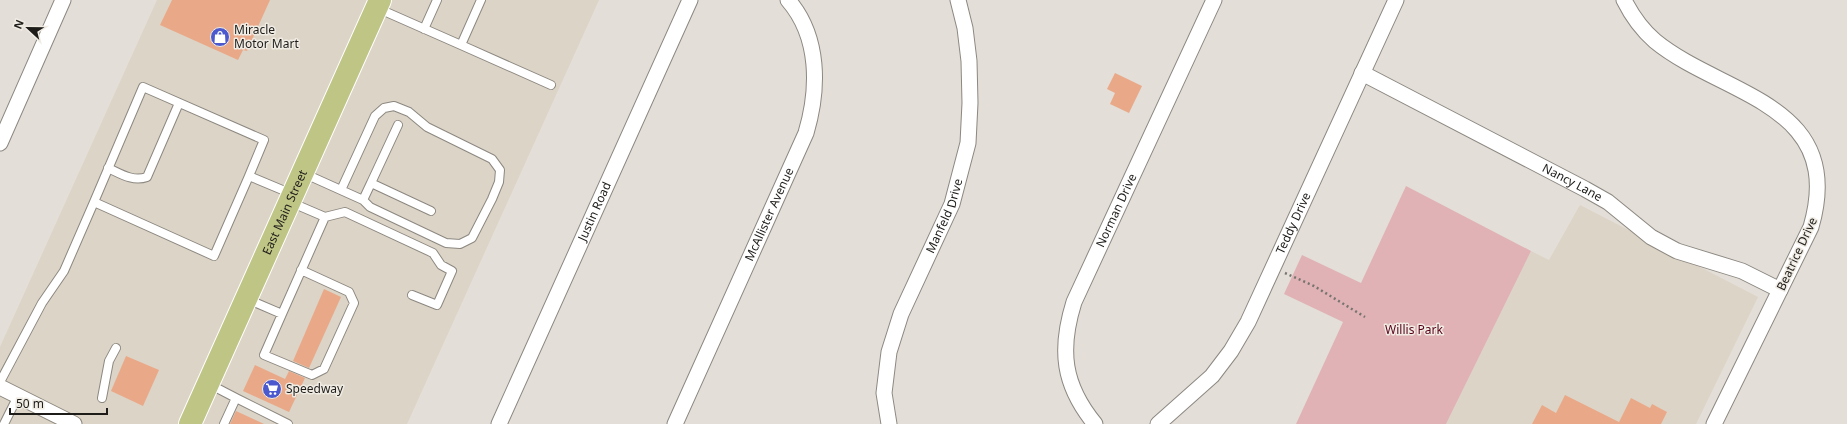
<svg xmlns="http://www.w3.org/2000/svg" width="1847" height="424" viewBox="0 0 1847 424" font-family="'Noto Sans',sans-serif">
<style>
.built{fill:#dcd4c6}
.park{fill:#e0b2b5}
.building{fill:#e9a989}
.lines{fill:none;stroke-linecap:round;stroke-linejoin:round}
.lane-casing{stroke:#8c8881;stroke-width:10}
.street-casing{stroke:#8c8881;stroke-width:17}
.primary-casing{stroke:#fff;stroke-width:24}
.path{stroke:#77746f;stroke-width:2.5;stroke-dasharray:2 3;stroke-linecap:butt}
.lane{stroke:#fff;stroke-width:8}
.street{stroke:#fff;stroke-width:15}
.primary{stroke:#bfc585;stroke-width:22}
.labels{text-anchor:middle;stroke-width:3;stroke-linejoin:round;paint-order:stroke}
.poi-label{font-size:12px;fill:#1d1c19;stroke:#f0ece4;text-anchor:start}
.street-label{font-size:12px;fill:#1d1c19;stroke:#f0ece4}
.park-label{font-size:12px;fill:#580019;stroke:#f0ece4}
</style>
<rect width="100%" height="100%" fill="#e3ded7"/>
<path class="built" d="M157,0H599L407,424H0V347Z
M1580,205L1758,297L1696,424H1446L1531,251L1549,260Z"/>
<path class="park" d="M1406,186L1531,251L1446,424H1296L1343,322L1284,294L1302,255L1361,283Z"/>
<path class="building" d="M172,0H270L247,51L243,50L238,60L160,25Z
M1115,73L1142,86L1129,113L1110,104L1115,93L1107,89Z
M324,289L341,297L309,368L293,361Z
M126,356L159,370L143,406L111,391Z
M255,365L285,379L289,371L305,378L289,412L243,391Z
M1565,395L1619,422L1631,398L1650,408L1652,404L1667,412L1661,424H1532L1542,405L1556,413Z
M236,411L264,424H230Z"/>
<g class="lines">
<g class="lane-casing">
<path id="lane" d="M377,8L461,45L481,0
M424,29L437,0
M461,45L551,85
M108,168C121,174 133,182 147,177L179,103
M303,173L363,200L371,183L431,211
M371,183L398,125
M341,190L375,116L384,108L394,106L409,112L427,127L492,159L500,170L499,182L492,199L472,238L460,244L446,243L370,207L363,200
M94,202L143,87L264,140L249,176
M325,217L345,212L433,253L441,265L452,271L437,305L412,295
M247,299L282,314L325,217L290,202
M282,314L264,355L312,375L324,369L354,303L349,292L301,270
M0,382L42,303L64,271L94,202L214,256L249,176L292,194
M209,384L236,398L224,424
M102,398L109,361L116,348
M236,398L288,424
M4,424L18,396"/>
</g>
<g class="street-casing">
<g id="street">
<path d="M1624,0C1632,16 1641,29 1655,41C1722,96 1847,103 1811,227L1714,424"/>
<path id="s1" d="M1362,73L1585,189L1608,202L1651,237L1677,251L1742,271L1780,290"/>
<path d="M0,143L63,0"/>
<path d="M0,387L74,424"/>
<path id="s2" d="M499,424L690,0"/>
<path id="s3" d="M675,424L806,133C819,89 820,37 788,0"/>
<path id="s4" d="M889,424L884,393L889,352L901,314L952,204L968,143L970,103L969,61L965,28L958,0"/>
<path id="s5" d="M1095,424C1063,385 1059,350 1074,302L1214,0"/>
<path id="s6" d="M1158,424L1212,376L1231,351L1248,322L1396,0"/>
</g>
</g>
<g class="primary-casing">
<g id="primary">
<path id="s7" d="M190,424L380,0"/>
</g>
</g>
<path class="path" d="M1285,273L1314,286L1365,317"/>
<use href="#lane" class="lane"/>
<use href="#street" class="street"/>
<use href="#primary" class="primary"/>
</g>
<defs>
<g id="shop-disc" transform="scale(1)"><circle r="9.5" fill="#4c59ce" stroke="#f0ece4"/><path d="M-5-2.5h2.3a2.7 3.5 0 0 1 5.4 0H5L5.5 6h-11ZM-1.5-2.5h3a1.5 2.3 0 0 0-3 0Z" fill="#fff"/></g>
<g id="supermarket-disc" transform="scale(1)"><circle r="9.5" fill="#4c59ce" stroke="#f0ece4"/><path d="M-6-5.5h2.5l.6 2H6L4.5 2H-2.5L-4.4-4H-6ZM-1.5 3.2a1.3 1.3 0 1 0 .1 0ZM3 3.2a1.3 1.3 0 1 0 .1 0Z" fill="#fff"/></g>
</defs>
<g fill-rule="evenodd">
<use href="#shop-disc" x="220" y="37"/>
<use href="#supermarket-disc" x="272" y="389"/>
</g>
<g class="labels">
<g class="poi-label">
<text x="234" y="34">Miracle<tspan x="234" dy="14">Motor Mart</tspan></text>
<text x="286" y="393">Speedway</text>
</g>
<g class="street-label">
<text dy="4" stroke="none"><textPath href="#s1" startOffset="237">Nancy Lane</textPath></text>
<text dy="4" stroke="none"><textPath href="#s5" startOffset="231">Norman Drive</textPath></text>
<text dy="4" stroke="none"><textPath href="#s7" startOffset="232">East Main Street</textPath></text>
<text dy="4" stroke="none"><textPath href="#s2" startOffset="233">Justin Road</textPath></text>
<text dy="4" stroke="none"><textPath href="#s3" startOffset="230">McAllister Avenue</textPath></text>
<text dy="4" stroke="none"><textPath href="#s4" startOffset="220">Manfeld Drive</textPath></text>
<text dy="4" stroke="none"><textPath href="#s6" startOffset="246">Teddy Drive</textPath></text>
<text transform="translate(1797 254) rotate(-65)" y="4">Beatrice Drive</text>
</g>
<g class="park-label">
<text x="1414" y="334">Willis Park</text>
</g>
</g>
<g transform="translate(28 28) rotate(292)" stroke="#f0ece4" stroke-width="3" paint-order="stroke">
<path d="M0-3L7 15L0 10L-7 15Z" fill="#1d1c19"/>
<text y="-6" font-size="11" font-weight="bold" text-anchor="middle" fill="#1d1c19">N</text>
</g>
<path d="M10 408v6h97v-6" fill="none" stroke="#1d1c19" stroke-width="2"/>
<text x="16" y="408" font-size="12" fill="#1d1c19" stroke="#f0ece4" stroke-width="3" paint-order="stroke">50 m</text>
</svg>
